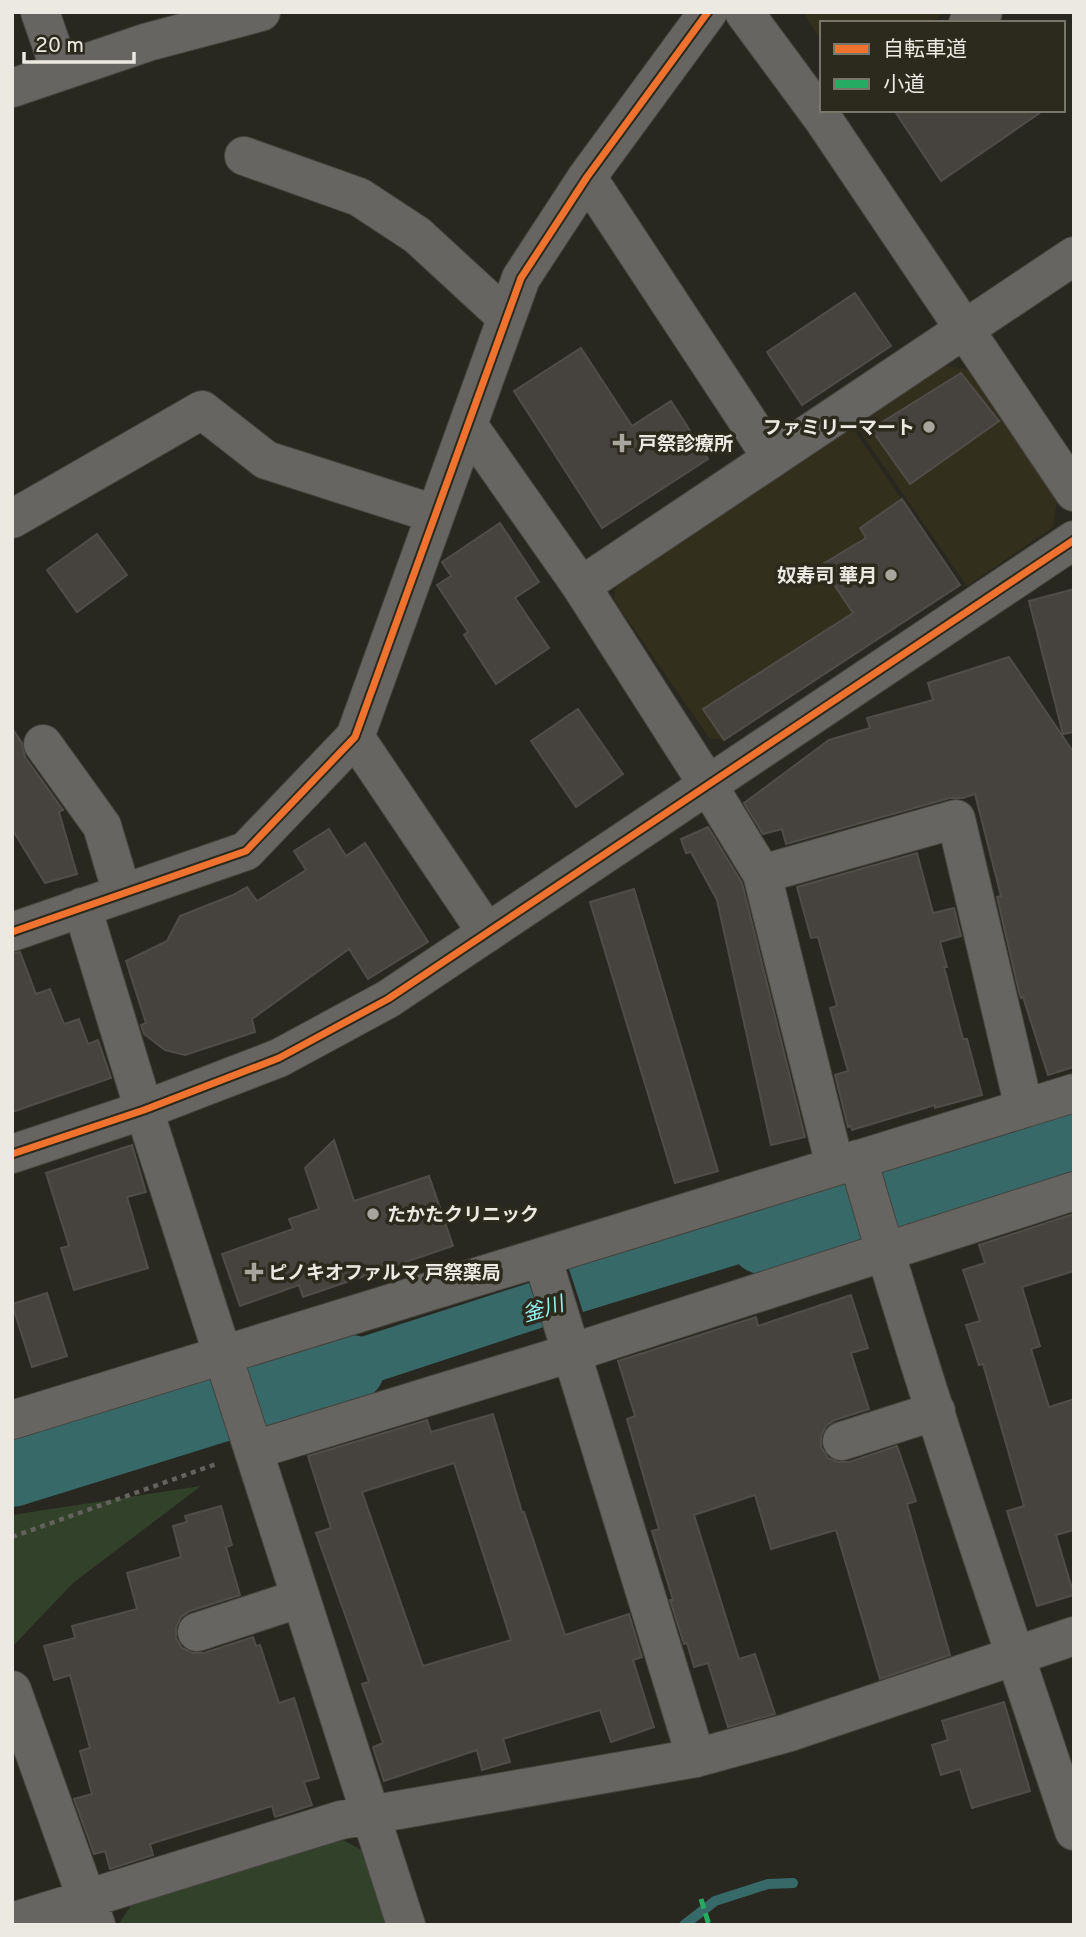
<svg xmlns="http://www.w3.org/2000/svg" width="1086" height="1937" viewBox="0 0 1086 1937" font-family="Overpass,'Noto Sans JP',sans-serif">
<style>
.built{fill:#322f1d}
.green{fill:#32422a}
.water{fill:#376969}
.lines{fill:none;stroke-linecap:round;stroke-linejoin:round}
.stream{stroke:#376969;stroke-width:10}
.river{stroke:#376969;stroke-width:66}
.building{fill:#46433f;stroke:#504d49;stroke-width:2;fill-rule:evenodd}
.minor-casing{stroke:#45433d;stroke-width:40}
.tertiary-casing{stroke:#45433d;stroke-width:40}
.path{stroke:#64625d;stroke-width:4.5;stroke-dasharray:5 5;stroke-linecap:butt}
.minor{stroke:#666561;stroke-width:38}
.tertiary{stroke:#666561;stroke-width:38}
.quiet{stroke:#26ab63;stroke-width:5;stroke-dasharray:10 5;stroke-linecap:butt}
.cycleway-casing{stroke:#2c291d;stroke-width:11}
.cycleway{stroke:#ef722f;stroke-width:7}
.poi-dot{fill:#a7a59d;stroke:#2c291d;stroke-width:2.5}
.labels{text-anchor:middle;stroke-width:7;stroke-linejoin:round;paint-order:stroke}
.poi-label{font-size:19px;font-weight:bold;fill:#ebe9e1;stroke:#2c291d;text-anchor:start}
.water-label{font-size:21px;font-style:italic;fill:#95f0f1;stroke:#2c291d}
</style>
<rect width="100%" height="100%" fill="#282720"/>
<path class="built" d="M803,12H946L929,23H822V42Z
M944,365L970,370L1057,500L1053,527L967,586L856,426Z
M846,418L960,585L724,740L709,738L614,600L617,572Z"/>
<path class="green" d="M201,1486L73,1583L12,1647V1515Z
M343,1840L367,1853L387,1925H118L132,1904Z"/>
<path class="water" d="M1074,1110V1158L906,1210L893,1168Z
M840,1185L854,1229L583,1312L569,1269Z
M529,1283L544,1327L271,1417L258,1370Z
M209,1385L223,1429L77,1473L12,1495V1448Z"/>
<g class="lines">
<path class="stream" d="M684,1925L715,1901L768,1884L793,1883"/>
<path class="river" d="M762,1241L1074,1144
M12,1474L352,1368"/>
</g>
<path class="building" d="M894,110H1044L941,181Z
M855,293L891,346L802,405L767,352Z
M581,348L632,426L671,401L708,459L602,528L514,391Z
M961,373L999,421L910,484L871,429Z
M902,499L960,585L724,740L703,709L853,613L821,565L866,538L860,528Z
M500,523L539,582L515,598L549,648L496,684L464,635L468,632L437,585L451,576L442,562Z
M97,534L127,575L77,612L47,570Z
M1074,589V732L1063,734L1029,601Z
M1009,657L1074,753V1067L1048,1075L1023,997L1021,998L1019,992L997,897L1001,896L975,794L963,798H950L786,844L782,829L763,834L744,803L829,740L870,728L867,718L933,700L928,683Z
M578,709L623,774L576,807L531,741Z
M12,728L22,743L25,757L63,810L59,812L77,874L45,883L12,829Z
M708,827L742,883L805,1137L771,1145L717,900L691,852L686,853L681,839Z
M329,829L346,856L365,843L428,942L368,979L349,949L252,1019L255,1032L185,1055L165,1050L144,1034L141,1025L146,1023L126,961L167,941L180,916L233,895L247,887L257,901L306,870L294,851Z
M917,853L933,913L954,908L961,936L940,942L947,967H944L963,1039H967L982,1095L935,1108V1105L852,1130L851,1126L848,1127L835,1075L848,1071L830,1008L837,1006L818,937L811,938L797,887Z
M634,889L718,1171L675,1183L590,902Z
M20,952L36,994L50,989L64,1024L79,1019L88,1044L98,1040L111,1078L12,1112V953Z
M334,1140L354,1201L429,1176L453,1246L303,1297L299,1285L240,1306L222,1254L293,1229L289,1219L319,1209L305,1168Z
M132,1145L146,1192L127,1197L148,1268L74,1290L61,1248L69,1246L46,1173Z
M1074,1214V1271L1022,1287L1040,1346L1031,1349L1049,1407L1074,1399V1530L1056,1535L1074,1595L1037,1606L1007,1511L1024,1506L983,1364L979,1365L966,1325L980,1321L963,1270L985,1263L979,1245Z
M47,1293L67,1356L32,1367L12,1304Z
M851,1295L868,1348L851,1353L869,1409L835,1420L826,1426L821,1436V1447L828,1458L838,1462H849L897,1446L916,1501L907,1504L950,1655L880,1679L836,1530L771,1549L755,1495L694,1515L739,1659L755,1654L775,1714L728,1727L708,1663L694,1667L687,1643L684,1644L670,1600H673L652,1531L659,1529L627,1419L635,1416L618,1361L756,1317L758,1326Z
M493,1414L522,1512H524L565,1635L629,1614L642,1657L633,1660L654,1727L611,1742L600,1710L503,1739L510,1762L482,1770L477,1750L384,1781L373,1747L383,1743L362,1684L369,1682L316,1533L331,1528L308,1456L427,1420L431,1432ZM454,1463L511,1640L423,1666L362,1492Z
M221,1506L232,1545L226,1547L240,1595L190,1611L181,1617L176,1627V1638L182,1648L193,1653H204L253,1637L256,1646L260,1645L279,1703L294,1698L319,1778L304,1782L312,1805L275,1817L272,1806L150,1844L153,1855L110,1869L105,1851L94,1854L74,1799L92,1794L80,1751L90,1748L70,1675L54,1680L44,1646L75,1638L72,1626L137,1609L127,1573L181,1557L173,1526L187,1522L185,1516Z
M1004,1702L1030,1791L972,1808L960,1769L941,1775L932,1745L948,1740L942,1721Z"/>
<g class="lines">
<g class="minor-casing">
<path id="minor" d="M40,12L60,70
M744,12L823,119L1074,492
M968,23L983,12
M244,156L359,197L417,235L506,317
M587,177L772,458
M468,425L581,586L708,785L762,874
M12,519L202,410L266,460L435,514
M581,586L1074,256
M355,737L487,933
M43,744L102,826L122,893
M82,907L144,1110L406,1925
M12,932L246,851L355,737L521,278L587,177L708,12
M858,1159C923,1385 999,1608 1074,1831
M835,1166L762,874L956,819L1024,1108
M542,1257L696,1758
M12,1420L1074,1093
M842,1441L936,1411
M254,1450L571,1353L1074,1191
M197,1632L301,1598
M12,1690L96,1925
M12,1922L341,1820L696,1758L787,1733L1074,1636"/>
</g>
<g class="tertiary-casing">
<path id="tertiary" d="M12,88L148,42L261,12
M12,1154L144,1110L279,1058L388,999L1074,540"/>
</g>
<path class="path" d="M12,1537L219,1463"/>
<use href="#minor" class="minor"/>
<use href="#tertiary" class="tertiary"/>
<path class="quiet" d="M701,1899L709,1925"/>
<g class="cycleway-casing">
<path id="cycleway" d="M12,932L246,851L355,737L521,278L587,177L708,12
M12,1154L144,1110L279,1058L388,999L1074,540"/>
</g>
<use href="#cycleway" class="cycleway"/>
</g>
<g class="poi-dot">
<circle cx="929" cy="427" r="7"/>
<path d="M618.5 432.5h7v7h7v7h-7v7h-7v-7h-7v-7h7z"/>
<circle cx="891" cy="575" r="7"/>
<circle cx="373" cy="1214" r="7"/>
<path d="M250.5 1261.5h7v7h7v7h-7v7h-7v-7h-7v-7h7z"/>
</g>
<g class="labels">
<g class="poi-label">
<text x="915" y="434" text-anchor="end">ファミリーマート</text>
<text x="638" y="450">戸祭診療所</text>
<text x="877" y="582" text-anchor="end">奴寿司 華月</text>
<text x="387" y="1221">たかたクリニック</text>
<text x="268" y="1279">ピノキオファルマ 戸祭薬局</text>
</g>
<g class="water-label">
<text transform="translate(543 1309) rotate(-17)" y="7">釜川</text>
</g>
</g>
<rect width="1086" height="1937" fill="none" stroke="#ebe9e1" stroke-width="28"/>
<rect x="820" y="21" width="245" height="91" fill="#2c291d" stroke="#78766b" stroke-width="2"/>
<rect x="834" y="44" width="35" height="10" fill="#ef722f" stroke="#78766b" stroke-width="2"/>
<text x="883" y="56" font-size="21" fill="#ebe9e1">自転車道</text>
<rect x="834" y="79" width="35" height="10" fill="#26ab63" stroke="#78766b" stroke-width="2"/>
<text x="883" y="91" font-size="21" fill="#ebe9e1">小道</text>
<path d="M24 52v10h110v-10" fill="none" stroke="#ebe9e1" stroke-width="3.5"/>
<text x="35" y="52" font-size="21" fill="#ebe9e1" stroke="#2c291d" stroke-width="5" paint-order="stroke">20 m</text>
</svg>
